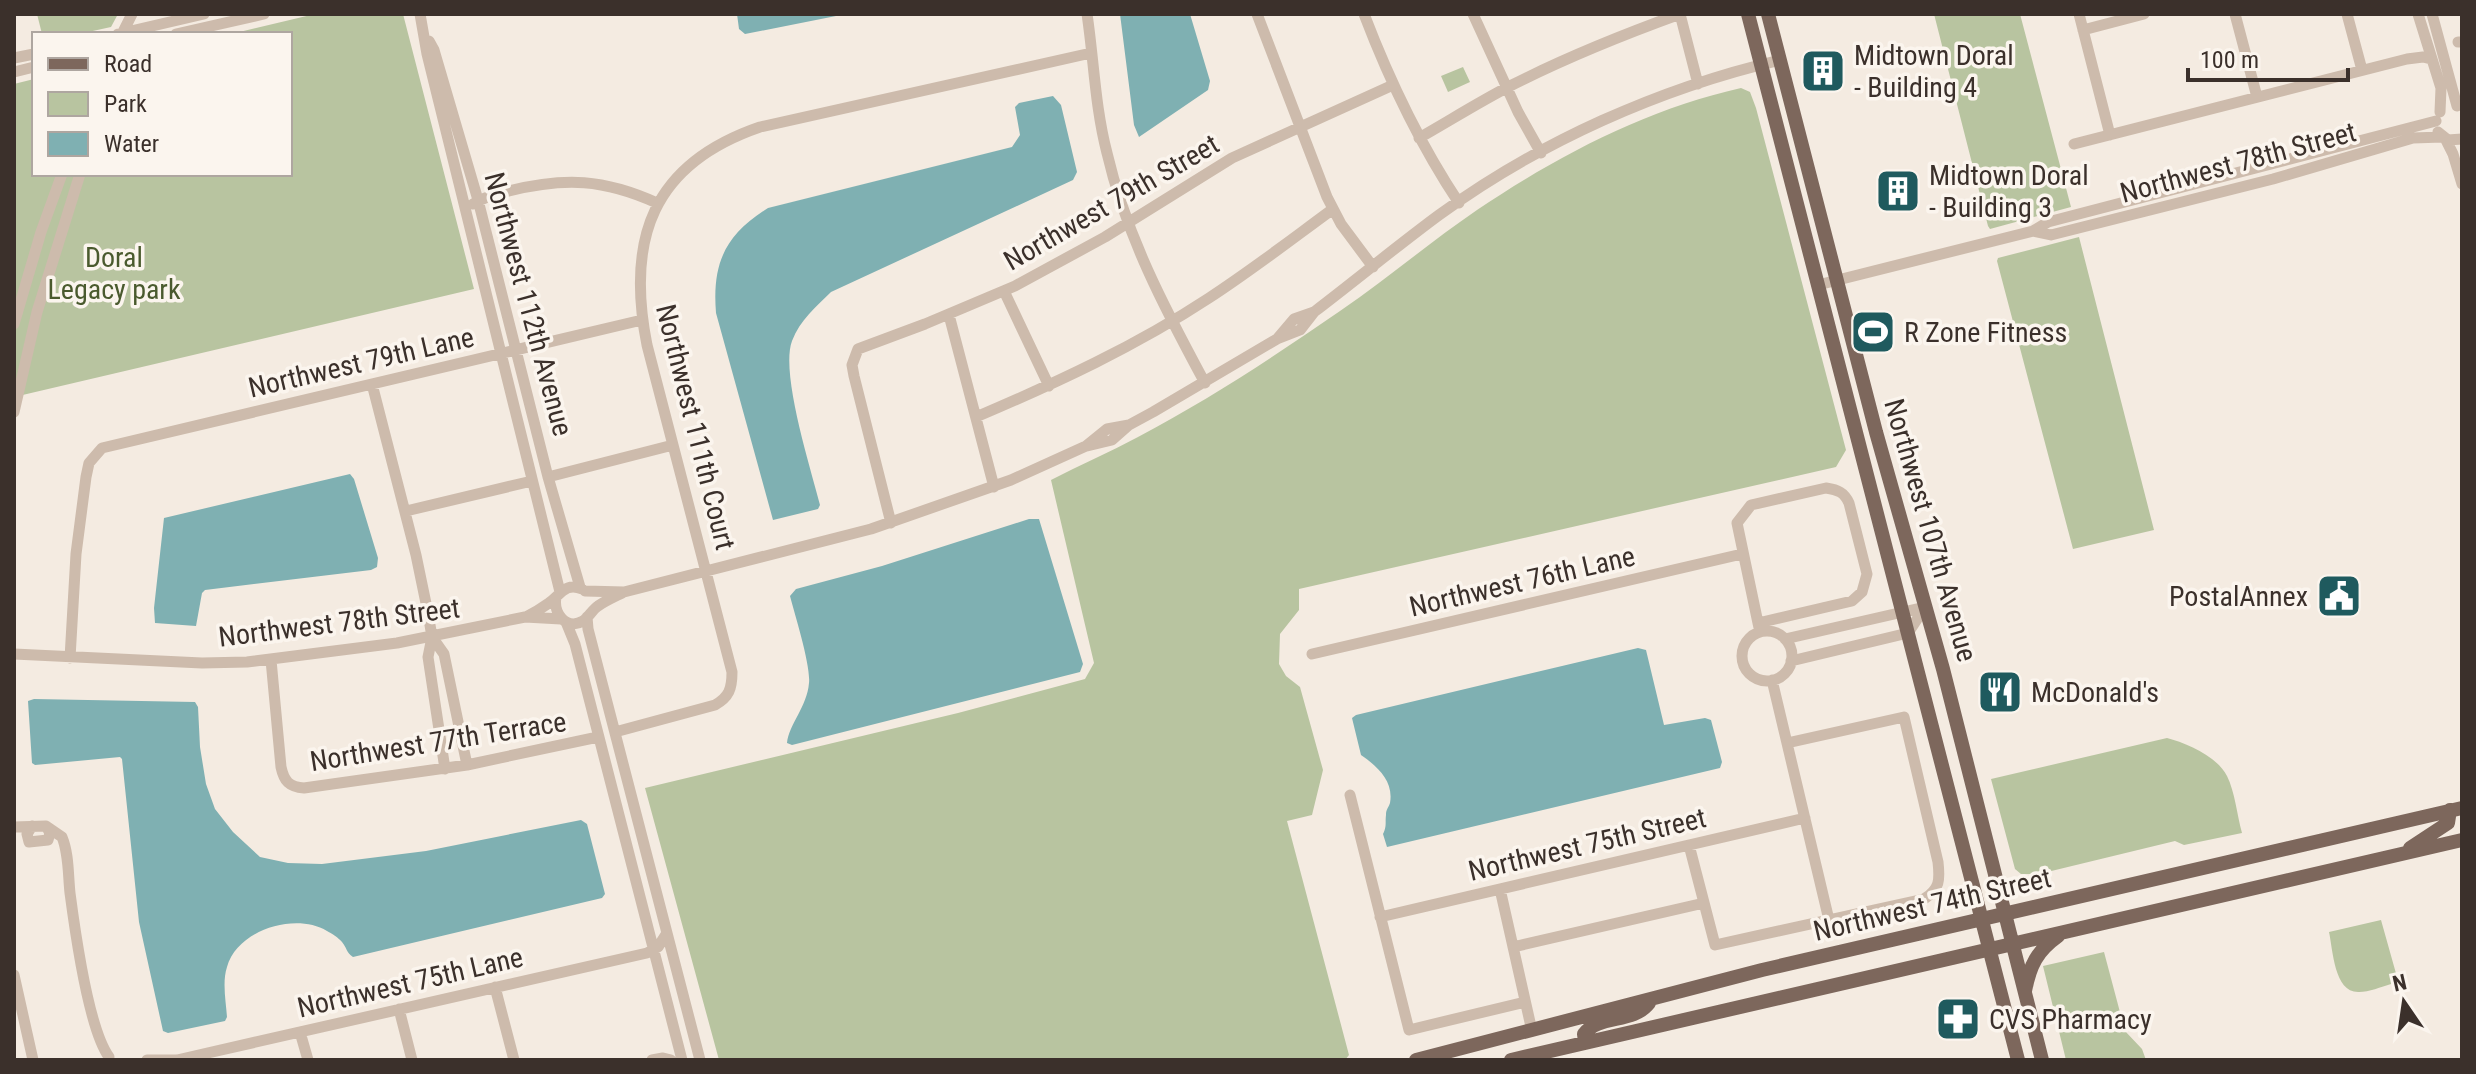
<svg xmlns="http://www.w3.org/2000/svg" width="2476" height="1074" viewBox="0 0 2476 1074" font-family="'Roboto Condensed',sans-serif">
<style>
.green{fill:#b8c4a0}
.water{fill:#7fb0b2}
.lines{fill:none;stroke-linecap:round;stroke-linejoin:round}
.minor{stroke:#cdbbac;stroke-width:11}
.major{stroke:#7d675c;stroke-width:14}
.labels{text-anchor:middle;stroke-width:7;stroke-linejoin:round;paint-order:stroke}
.poi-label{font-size:28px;fill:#3b302b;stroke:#fbf5ee;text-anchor:start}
.street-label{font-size:28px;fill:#3b302b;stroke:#fbf5ee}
.park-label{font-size:28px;fill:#4a5a2e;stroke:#fbf5ee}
</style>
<rect width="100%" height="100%" fill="#f4ebe1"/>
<path class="green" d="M37,14H118L111,27L79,34H42Z
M315,14H403L474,289L14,397V84L34,79V174H290V34H231Z
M1934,14H2020L2071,207L1990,229L1988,226Z
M1463,67L1470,82L1448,92L1441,76Z
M1741,88L1750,92L1756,108L1846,450L1836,467L1299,589V610L1280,634L1279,664L1286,676L1300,687L1323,770L1312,815L1287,821L1349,1055L1345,1060H719L645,788L958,713L1085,679L1094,663L1051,480C1080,465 1110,452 1138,437C1208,400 1275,356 1340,311C1387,279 1430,242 1477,210C1557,156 1647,109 1741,88Z
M2079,237L2154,530L2073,549L1997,261L1998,258Z
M2167,738C2186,743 2217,756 2227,776C2235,792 2237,815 2242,833L2184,845L2175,841L2039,874H2021L2015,869L1991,779Z
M2381,920L2397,977L2391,984C2381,987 2369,992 2359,992C2334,993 2333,950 2329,932Z
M2104,952L2125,1031L2142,1049L2146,1060H2066L2043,966Z"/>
<path class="water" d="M737,14H846L745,34L739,29Z
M1120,14H1190L1210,81L1208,90L1139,137L1134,125Z
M1053,96L1061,105L1077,172L1073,180L831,292C816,307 800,320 792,341C780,373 811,469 820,505L818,509L773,520L716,313C712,263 725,235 768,208L1012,147L1020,135L1015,107L1019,103Z
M350,474L354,479L378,558L377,567L371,570L205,590L202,593L196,626L155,623L154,608L164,518Z
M1029,519H1039L1083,664L1080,672L792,745L787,743C789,724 807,707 809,683C811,666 795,615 790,596L796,589L882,566Z
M1638,648L1646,650L1664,725L1705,718L1711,720L1722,762L1720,768L1387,847L1383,834C1387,826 1385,823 1386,815C1386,809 1388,809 1390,803C1394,781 1377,766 1361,755L1352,718L1356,715Z
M34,699L195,702L198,707L200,747L206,784L215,809L233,832L260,857L288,863L322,864L426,851L581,820L587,824L605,894L602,898L353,957C346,952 347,948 342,942C339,938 331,933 327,931C295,912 237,930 227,967C222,982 226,1002 227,1017L225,1021L168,1033L163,1031L139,922L122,759L120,757L35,765L32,763L28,701Z"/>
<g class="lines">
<path class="minor" d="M420,14L427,54L560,592
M1087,14C1094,61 1095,107 1107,153C1126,235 1165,309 1205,383
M1257,14L1327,197L1341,224L1373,267
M1364,14C1390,82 1419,143 1459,203
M1473,14L1518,112L1541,153
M1680,14L1698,84
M2079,14L2110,135
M2235,14L2257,97
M2347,14L2362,70
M2418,14L2441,88L2440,112
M2432,14L2457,106
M2083,30L2144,14
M118,34L204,14
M122,34L132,14
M176,34L264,14
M429,41L434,50L478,200L548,477L580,587
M2458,42H2462
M14,58L34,54
M14,72L34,67
M2438,132L2448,140L2462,139
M1419,138C1449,121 1479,102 1510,86C1565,58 1622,35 1680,14
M2445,138L2453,154L2462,184
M2074,144L2407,59L2423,57L2431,59
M473,204C483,197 497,194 509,191C565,177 604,179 657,203
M2033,231L2051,235L2273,179L2413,138L2442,137
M1818,285L2033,231L2048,222L2436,121
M1004,291L1049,386
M949,315L994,487
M14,324L41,232L62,174
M1277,339L1294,319L1314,312
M372,384L416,555L428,613L432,637L428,657L445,769
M14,412L37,312L80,174
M976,417C1056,383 1136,346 1209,298C1252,270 1292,239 1333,209
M1087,446L1112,440L1129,425
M548,477L673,445
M406,511L532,481
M891,523L854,376L852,365L858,349L925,324L1015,286L1105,237L1232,158L1393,85
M585,591L624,592L871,529L1011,480L1086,446L1107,429L1129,425L1153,412L1277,339L1300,330L1314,312C1356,280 1397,246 1439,215C1539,142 1660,88 1780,60
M556,597C553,613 566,631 583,621C589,617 592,610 598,606C605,601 614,597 622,593
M526,617C534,613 542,608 549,603C561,594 566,582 582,589
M587,617L588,629L700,1060
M566,622L575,644L682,1060
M1758,623L1852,601L1862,592L1867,574L1849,503C1844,492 1838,490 1826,488L1751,505L1737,523L1758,623L1760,632
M1742 656a25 25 0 1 1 50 0a25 25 0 1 1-50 0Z
M432,637L444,654L467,765
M1785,639L1925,607
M14,654L202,663L247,662L397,643L525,617L561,619
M1312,654L1742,554
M70,658L76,554L86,477L89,463L102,448L642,320
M271,660L281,767C284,781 289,787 304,788L467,765L598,737
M1791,661L1908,633L1925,607
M1772,680L1829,920
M615,732L715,705C729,697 732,689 732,672L647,345C626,239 652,164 760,127L1091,53
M1350,795L1409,1030L1525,1002
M32,826L27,834L29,842L48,840L50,833L46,826
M14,827L46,826L62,837C69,854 68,875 70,893C75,931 88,1028 109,1057
M1689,845L1715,945L1924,899C1940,889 1940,880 1938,862L1904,717L1787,743
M1500,889L1532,1031
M1380,917L1805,818
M1513,947L1704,903
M14,975L33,1060
M495,987L514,1060
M399,1009L412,1060
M300,1032L308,1060
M147,1060H176
M177,1060L647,953L658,947L667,933
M652,1060L663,1058L671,1060"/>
<path class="major" d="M1748,14L2018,1060
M1768,14L1876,432L1943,669L2042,1060
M2410,848L2448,823L2450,810
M2025,991C2030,965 2037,951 2058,936
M1585,1042L1584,1034C1599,1014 1633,1024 1649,1003
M1416,1060L1762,970L2462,808
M1511,1060L2462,840"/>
</g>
<defs>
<g id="building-square" transform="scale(2.3)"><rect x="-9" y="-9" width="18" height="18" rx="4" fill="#1f5a5e" stroke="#fbf5ee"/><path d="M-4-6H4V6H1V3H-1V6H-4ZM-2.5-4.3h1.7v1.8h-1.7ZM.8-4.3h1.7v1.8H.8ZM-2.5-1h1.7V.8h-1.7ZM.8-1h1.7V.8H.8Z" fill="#fff"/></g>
<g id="stadium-square" transform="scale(2.3)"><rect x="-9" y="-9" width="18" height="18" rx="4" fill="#1f5a5e" stroke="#fbf5ee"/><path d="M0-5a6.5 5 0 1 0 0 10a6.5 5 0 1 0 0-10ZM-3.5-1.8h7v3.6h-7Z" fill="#fff"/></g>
<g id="civic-square" transform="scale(2.3)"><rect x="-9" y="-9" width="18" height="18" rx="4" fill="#1f5a5e" stroke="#fbf5ee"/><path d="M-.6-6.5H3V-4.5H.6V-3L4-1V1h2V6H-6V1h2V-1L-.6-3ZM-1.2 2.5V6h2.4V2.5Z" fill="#fff"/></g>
<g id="restaurant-square" transform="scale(2.3)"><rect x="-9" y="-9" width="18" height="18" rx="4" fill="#1f5a5e" stroke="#fbf5ee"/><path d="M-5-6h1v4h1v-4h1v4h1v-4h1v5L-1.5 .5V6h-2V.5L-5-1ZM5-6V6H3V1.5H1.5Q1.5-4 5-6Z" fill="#fff"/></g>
<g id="pharmacy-square" transform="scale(2.3)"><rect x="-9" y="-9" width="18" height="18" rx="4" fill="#1f5a5e" stroke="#fbf5ee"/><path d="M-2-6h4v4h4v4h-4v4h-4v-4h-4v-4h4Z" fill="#fff"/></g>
</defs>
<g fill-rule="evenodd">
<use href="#building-square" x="1823" y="71"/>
<use href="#building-square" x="1898" y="191"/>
<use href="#stadium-square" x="1873" y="332"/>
<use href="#civic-square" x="2339" y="596"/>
<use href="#restaurant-square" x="2000" y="692"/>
<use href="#pharmacy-square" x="1958" y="1019"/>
</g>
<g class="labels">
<g class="poi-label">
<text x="1854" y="65">Midtown Doral<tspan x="1854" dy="32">- Building 4</tspan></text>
<text x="1929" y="185">Midtown Doral<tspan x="1929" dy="32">- Building 3</tspan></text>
<text x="1904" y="342">R Zone Fitness</text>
<text x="2308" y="606" text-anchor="end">PostalAnnex</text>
<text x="2031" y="702">McDonald's</text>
<text x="1989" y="1029">CVS Pharmacy</text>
</g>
<g class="street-label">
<text transform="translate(2238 162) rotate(-15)" y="10">Northwest 78th Street</text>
<text transform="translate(1111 202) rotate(-30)" y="10">Northwest 79th Street</text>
<text transform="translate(529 304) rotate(75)" y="10">Northwest 112th Avenue</text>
<text transform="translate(361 362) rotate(-13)" y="10">Northwest 79th Lane</text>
<text transform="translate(696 427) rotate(76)" y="10">Northwest 111th Court</text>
<text transform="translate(1931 530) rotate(74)" y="10">Northwest 107th Avenue</text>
<text transform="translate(1522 581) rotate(-13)" y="10">Northwest 76th Lane</text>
<text transform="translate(339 622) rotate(-7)" y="10">Northwest 78th Street</text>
<text transform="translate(438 741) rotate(-9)" y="10">Northwest 77th Terrace</text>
<text transform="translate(1587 844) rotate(-13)" y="10">Northwest 75th Street</text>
<text transform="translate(1932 904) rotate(-13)" y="10">Northwest 74th Street</text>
<text transform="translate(410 982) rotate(-13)" y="10">Northwest 75th Lane</text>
</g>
<g class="park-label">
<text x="114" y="267">Doral<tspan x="114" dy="32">Legacy park</tspan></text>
</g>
</g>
<rect width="2476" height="1074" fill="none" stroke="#3b302b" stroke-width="32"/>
<rect x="32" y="32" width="260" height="144" fill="#fbf5ee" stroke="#aea6a0" stroke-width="2"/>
<rect x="48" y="58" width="40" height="12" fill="#7d675c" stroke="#aea6a0" stroke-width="2"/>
<text x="104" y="72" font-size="24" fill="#3b302b">Road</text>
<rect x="48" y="92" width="40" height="24" fill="#b8c4a0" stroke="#aea6a0" stroke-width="2"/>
<text x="104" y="112" font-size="24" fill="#3b302b">Park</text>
<rect x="48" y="132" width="40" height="24" fill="#7fb0b2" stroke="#aea6a0" stroke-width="2"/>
<text x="104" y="152" font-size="24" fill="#3b302b">Water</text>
<g transform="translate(2404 1002) rotate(347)" stroke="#fbf5ee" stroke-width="6" paint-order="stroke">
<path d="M0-6L14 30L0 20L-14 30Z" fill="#3b302b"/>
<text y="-12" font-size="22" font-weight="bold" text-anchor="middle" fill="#3b302b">N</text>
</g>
<path d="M2188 68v12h160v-12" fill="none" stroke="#3b302b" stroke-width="4"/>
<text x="2200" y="68" font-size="24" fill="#3b302b" stroke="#fbf5ee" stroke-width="6" paint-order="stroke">100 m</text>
</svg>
